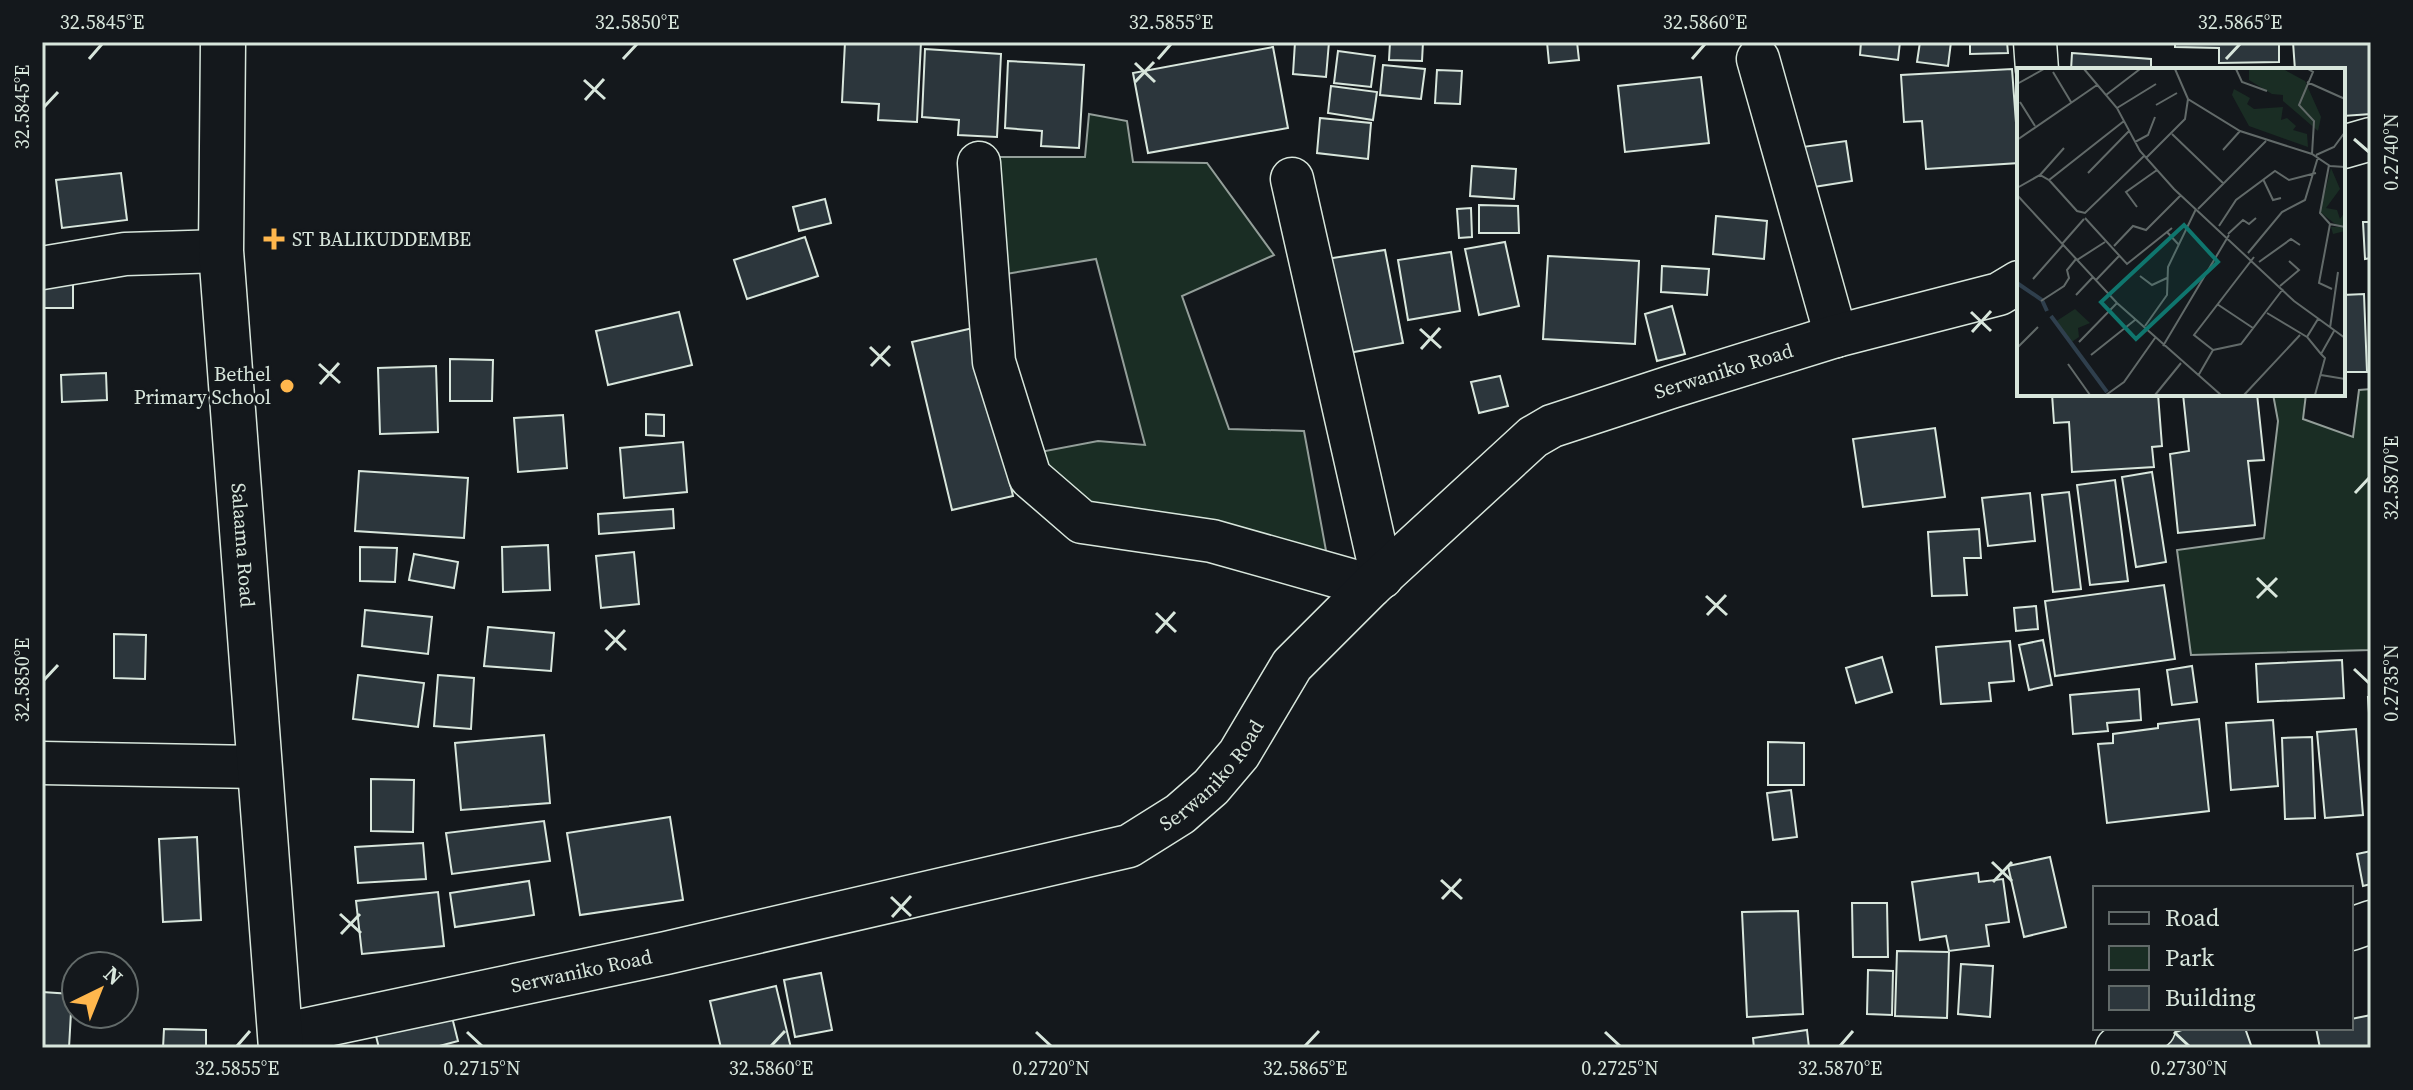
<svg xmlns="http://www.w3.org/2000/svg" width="2413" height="1090" viewBox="0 0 2413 1090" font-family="'Source Serif 4',serif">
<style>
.green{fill:#1a2d24;stroke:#939e99;stroke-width:2}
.building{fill:#2c363c;stroke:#d8e6dc;stroke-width:2}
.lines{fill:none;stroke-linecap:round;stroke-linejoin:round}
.minor-casing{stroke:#d8e6dc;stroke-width:45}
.secondary-casing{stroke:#d8e6dc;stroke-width:47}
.minor{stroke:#14181c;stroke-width:42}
.secondary{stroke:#14181c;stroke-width:44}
.ticks{fill:none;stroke:#d8e6dc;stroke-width:3}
.poi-dot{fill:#ffb74d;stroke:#14181c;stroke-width:3}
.labels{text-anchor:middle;stroke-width:6;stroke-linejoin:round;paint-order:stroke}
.poi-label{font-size:20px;fill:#d8e6dc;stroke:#14181c;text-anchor:start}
.street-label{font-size:20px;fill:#d8e6dc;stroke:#14181c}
.inset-river{fill:none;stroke:#2f3f4d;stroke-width:4}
.inset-road{fill:none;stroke:#626a69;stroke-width:2}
.view{fill:#0f766e;fill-opacity:0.15;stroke:#0f766e;stroke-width:4}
.inset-edge{fill:none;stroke:#d8e6dc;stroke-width:4}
.neatline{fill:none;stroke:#d8e6dc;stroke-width:3}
.ticks-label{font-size:20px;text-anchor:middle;fill:#d8e6dc}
</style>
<rect width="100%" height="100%" fill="#14181c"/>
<path class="green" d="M1089,114L1127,121L1133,162L1207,163L1274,255L1182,296L1229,429L1304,431L1327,556L1084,515L1043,477L1040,452L1098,441L1145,445L1096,259L1000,275L997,157H1085Z
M2371,389V650L2191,655L2177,550L2264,538L2278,421L2273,394H2306L2303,419L2353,437L2359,390Z"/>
<path class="building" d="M845,42H921L917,122L878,120L879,104L842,102Z
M1295,42H1329L1326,77L1293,74Z
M1390,42H1423L1422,61L1389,60Z
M1547,42H1577L1579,60L1549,63Z
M1861,42H1900L1898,60L1860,55Z
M1920,42H1951L1948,66L1917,62Z
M1970,42H2007L2008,53L1970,54Z
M2175,42H2279V62L2219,63V48L2175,47Z
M2293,42H2371V114L2343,116V70H2295Z
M1273,47L1288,128L1148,153L1133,73Z
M925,49L1001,54L997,137L958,135L959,120L922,117Z
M1338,51L1375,56L1371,87L1334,83Z
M2072,53L2151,59V70H2071Z
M1008,61L1084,65L1079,148L1041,146L1042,131L1005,128Z
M1383,65L1425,69L1421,99L1380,95Z
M2012,69L2019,163L1926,169L1922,121L1904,122L1901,75Z
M1437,70L1462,71L1460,104L1435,103Z
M1701,77L1709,143L1625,152L1618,86Z
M1331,86L1377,92L1373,120L1328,113Z
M1320,118L1371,123L1368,159L1317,153Z
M1846,141L1852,181L1801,189L1795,148Z
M1472,166L1516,169L1514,199L1470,196Z
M121,173L127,220L62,228L56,180Z
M825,199L831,223L799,231L793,207Z
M1479,205L1518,206L1519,233H1479Z
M1471,208L1472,237L1459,238L1457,209Z
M1716,216L1767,221L1764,259L1713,254Z
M2363,222H2371V258L2365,259Z
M805,237L818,276L747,299L734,260Z
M1505,242L1519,306L1479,315L1465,249Z
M1385,250L1403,343L1343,354L1326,259Z
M1451,252L1460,311L1408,320L1398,260Z
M1548,256L1639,261L1635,344L1543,339Z
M1662,266L1709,269L1707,295L1661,292Z
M42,284H73V308H42Z
M2364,294L2367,372H2343V295Z
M1672,306L1685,354L1657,361L1645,314Z
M679,312L692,365L608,385L596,331Z
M973,328L1013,496L952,510L912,342Z
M450,359L493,360L492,401H450Z
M436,366L438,432L380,434L378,368Z
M106,373L107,400L62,402L61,375Z
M1500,376L1508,406L1479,413L1471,382Z
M2052,394H2158L2162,446L2152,447L2154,467L2072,472L2069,422L2054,423Z
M2183,394H2257L2264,460L2248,461L2255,525L2178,533L2170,454L2189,451Z
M646,414L664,415V436L646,435Z
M563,415L567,468L518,472L514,418Z
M1935,428L1945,497L1863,507L1853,439Z
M683,442L687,492L624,498L620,448Z
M359,471L468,478L464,538L355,531Z
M2152,472L2166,562L2136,567L2122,477Z
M2115,480L2128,581L2090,585L2077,485Z
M2069,492L2081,589L2053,592L2042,495Z
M2030,493L2035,541L1988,546L1982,498Z
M673,509L674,528L599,534L598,514Z
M1979,529L1981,558H1964L1967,595L1932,596L1928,532Z
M548,545L550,590L503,592L502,547Z
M360,547L397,548L395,582L360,581Z
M634,552L639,604L601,608L596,556Z
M414,554L458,562L454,588L409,580Z
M2164,585L2175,659L2055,676L2045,601Z
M2036,606L2038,629L2016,631L2014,608Z
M365,610L432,617L428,654L362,646Z
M488,627L554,633L551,671L484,666Z
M114,634L146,635L145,679L114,678Z
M2043,640L2052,685L2029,690L2019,645Z
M2010,641L2014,681L1989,683L1991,701L1941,704L1936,647Z
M1882,657L1892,692L1856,703L1846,668Z
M2342,660L2344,698L2258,702L2256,664Z
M2192,666L2197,702L2172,705L2167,670Z
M358,675L424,683L418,727L353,719Z
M438,675L474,678L471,729L434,726Z
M2139,689L2141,720L2107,723L2108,731L2073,734L2070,695Z
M2368,697H2371V745Z
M2199,719L2209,811L2107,823L2098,744L2113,743V734L2158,728V724Z
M2273,720L2278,786L2231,790L2226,723Z
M2356,729L2363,815L2325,818L2317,732Z
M544,735L550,803L461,810L455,743Z
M2312,737L2315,818L2285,819L2282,738Z
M1768,742L1804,743V785H1768Z
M371,779L414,780L413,832L371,831Z
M1791,790L1797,837L1773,840L1767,793Z
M670,817L683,900L580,915L567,833Z
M544,821L550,861L452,874L446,833Z
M197,837L201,920L163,922L159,839Z
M423,843L426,879L358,883L355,847Z
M2371,851V884L2363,886L2357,854Z
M2050,857L2066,927L2024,937L2008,866Z
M1978,873L1979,882L2003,879L2009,922L1986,925L1989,946L1949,951L1946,936L1920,940L1912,882Z
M529,881L534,915L455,927L450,893Z
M438,892L444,946L362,954L356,901Z
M1852,903H1887L1888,957H1853Z
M1798,911L1803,1014L1747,1017L1742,912Z
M1897,951L1949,952L1947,1018L1895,1016Z
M1961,964L1993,966L1990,1017L1958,1014Z
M1868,970L1893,971L1892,1015L1867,1014Z
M821,973L832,1030L795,1037L784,980Z
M776,986L791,1048H721L710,1001Z
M42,992L72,994L69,1048H42Z
M451,1013L458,1041L432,1048H379L375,1032Z
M2371,1015V1048H2320L2316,1028H2351V1019Z
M2188,1028H2245L2252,1048H2154L2151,1040Z
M164,1029L206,1030V1048H163Z
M1807,1030L1809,1048H1754L1753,1038Z"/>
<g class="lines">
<g class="minor-casing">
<g id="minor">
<path d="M2035,42L2037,70"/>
<path d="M1758,59L1836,336"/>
<path d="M2343,147L2371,139"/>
<path d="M979,163L994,362L1030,477L1082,522L1212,541L1371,586"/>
<path d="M1292,179L1382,577"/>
<path d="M42,268L125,254L221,251"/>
<path d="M42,763L260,767"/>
<path d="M2351,929L2371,922"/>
<path id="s1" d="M280,1035L666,953L1129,846L1180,814L1211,787L1239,754L1292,665L1371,586L1533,437L1552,426L1671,387L1836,336L1999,294L2019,282"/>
<path d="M2117,1048L2154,1028"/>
</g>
</g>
<g class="secondary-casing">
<g id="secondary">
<path id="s2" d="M223,42L221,251L281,1048"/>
</g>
</g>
<use href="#minor" class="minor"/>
<use href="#secondary" class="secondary"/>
</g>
<path class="ticks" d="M89,59L102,44M623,59L637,44M1158,59L1171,44M1692,59L1705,44M2226,59L2240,44M1135,63L1155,82M584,80L605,99M1135,82L1154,62M585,100L604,79M44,107L58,92M2354,139L2369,152M1971,312L1991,331M1420,329L1441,348M1972,332L1991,311M870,347L890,366M1421,349L1440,328M319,364L340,383M871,366L890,346M320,384L339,363M2355,493L2369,478M2257,578L2277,597M1706,596L1727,615M2257,598L2277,578M1156,613L1176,632M1707,615L1726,595M605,630L626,650M1156,633L1175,612M606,650L625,630M2354,669L2369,683M44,680L58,665M1992,862L2012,881M1441,880L1462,899M1993,882L2012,862M891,897L911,916M1442,899L1461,879M340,914L361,933M892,917L911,896M341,934L360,914M467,1032L482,1046M1036,1032L1051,1046M1605,1032L1620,1046M2174,1032L2189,1046M237,1046L250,1031M771,1046L785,1031M1305,1046L1319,1031M1840,1046L1853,1031"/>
<g class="poi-dot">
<path d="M270 227h8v8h8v8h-8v8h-8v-8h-8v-8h8z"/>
<circle cx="287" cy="386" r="8"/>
</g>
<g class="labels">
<g class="poi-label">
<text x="292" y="246">ST BALIKUDDEMBE</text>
<text x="271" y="381" text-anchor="end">Bethel<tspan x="271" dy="23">Primary School</tspan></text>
</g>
<g class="street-label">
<text dy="7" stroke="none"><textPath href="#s1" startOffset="1652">Serwaniko Road</textPath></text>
<text dy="7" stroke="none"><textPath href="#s2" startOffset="504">Salaama Road</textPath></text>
<text dy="7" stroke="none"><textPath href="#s1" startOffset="980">Serwaniko Road</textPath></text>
<text dy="7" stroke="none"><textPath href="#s1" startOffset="308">Serwaniko Road</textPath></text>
</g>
</g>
<g transform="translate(2017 68)">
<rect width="328" height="328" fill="#14181c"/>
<path d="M232,1H266L288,13L304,49L301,63L266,33V27L255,26L232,12ZM217,21L233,30L230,36L237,41L266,39L264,52L270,50L279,58L276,62L290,66L291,79L232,58L215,27ZM314,100L323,121L309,140L320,142L323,151L328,144V163L316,166L314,159H322L303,144ZM58,241L73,255L61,260L62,269L53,275L38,254Z" fill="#1a2d24"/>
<path class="inset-river" d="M0,215L25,232L30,243M34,248L90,324"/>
<path class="inset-road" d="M67,1L100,40L123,83L157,121L277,233L328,270M158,1L171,31L223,63L295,86L313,98L328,99M219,1L225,14L250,23M291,1L296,4L282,37L297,53L295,86M36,4L54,34M290,14L328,31M0,16L27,1M89,27L123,1M3,34L18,58M139,37L160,25M100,40L139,16M155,66L207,116M0,72L80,17M118,74L131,67L138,49M206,82L223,63M299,87L317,79L328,64M129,90L168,51L171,31M312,97L303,145L313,156L328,159M71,105L112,63M23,107L47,80M246,111L256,132L264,130M32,112L60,143L68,145L127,88M0,120L23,107L32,112L107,53M0,127L100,235L204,327M120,139L109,124L140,102M181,141L249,73M68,150L110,196L150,164M313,156L302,215L315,221M202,158L219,132L258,103L272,112L299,105M155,160L150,164L162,177M211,166L226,152L232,156L239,150M45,176L67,151M97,178L116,158L129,162L164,127M231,185L265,144L288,132L301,89M60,192L88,174M242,194L274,171L283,177M123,208L135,217L150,210M16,211L46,177M79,212L102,188M263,218L282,202L272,193M59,227L76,209M24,233L47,218L52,210L50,202L59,191M200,236L236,260M250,245L290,269M301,251L290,269L304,286M128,258L150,227L151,199L179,141M313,260L321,204M62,274L100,235M146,278L212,167M0,280L21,259M196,282L177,267L237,189M196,282L224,276L266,221M74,287L118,252M51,296L73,327M304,307L328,311M181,308L196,282M89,327L107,314L138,270M138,327L164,295M227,327L283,267M298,327L308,290L304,286L317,263"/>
<path class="view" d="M167,157L201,194L119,271L84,234Z"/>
<rect width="328" height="328" class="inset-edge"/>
</g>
<rect width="2413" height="1090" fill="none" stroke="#14181c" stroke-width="88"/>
<rect x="2093" y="886" width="260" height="144" fill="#14181c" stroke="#626a69" stroke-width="2"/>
<rect x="2109" y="912" width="40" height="12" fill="#14181c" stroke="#626a69" stroke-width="2"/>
<text x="2165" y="926" font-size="24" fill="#d8e6dc">Road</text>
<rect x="2109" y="946" width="40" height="24" fill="#1a2d24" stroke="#626a69" stroke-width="2"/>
<text x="2165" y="966" font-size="24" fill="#d8e6dc">Park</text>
<rect x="2109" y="986" width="40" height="24" fill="#2c363c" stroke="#626a69" stroke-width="2"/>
<text x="2165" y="1006" font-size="24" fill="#d8e6dc">Building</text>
<g transform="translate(100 990) rotate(43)"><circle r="38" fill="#14181c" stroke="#626a69" stroke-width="2"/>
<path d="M0-6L14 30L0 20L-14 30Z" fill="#ffb74d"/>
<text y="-12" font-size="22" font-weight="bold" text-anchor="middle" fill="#d8e6dc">N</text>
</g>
<rect x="44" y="44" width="2325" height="1002" class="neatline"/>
<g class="ticks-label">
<text x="102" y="29">32.5845°E</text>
<text x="637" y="29">32.5850°E</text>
<text x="1171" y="29">32.5855°E</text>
<text x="1705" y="29">32.5860°E</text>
<text x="2240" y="29">32.5865°E</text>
<text transform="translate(22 107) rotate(-90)" y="7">32.5845°E</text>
<text transform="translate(2391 152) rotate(-90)" y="7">0.2740°N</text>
<text transform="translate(2391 478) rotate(-90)" y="7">32.5870°E</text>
<text transform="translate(22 680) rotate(-90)" y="7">32.5850°E</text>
<text transform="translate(2391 683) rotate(-90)" y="7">0.2735°N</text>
<text x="237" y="1075">32.5855°E</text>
<text x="482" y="1075">0.2715°N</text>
<text x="771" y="1075">32.5860°E</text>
<text x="1051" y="1075">0.2720°N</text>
<text x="1305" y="1075">32.5865°E</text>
<text x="1620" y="1075">0.2725°N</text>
<text x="1840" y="1075">32.5870°E</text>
<text x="2189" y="1075">0.2730°N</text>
</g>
</svg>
